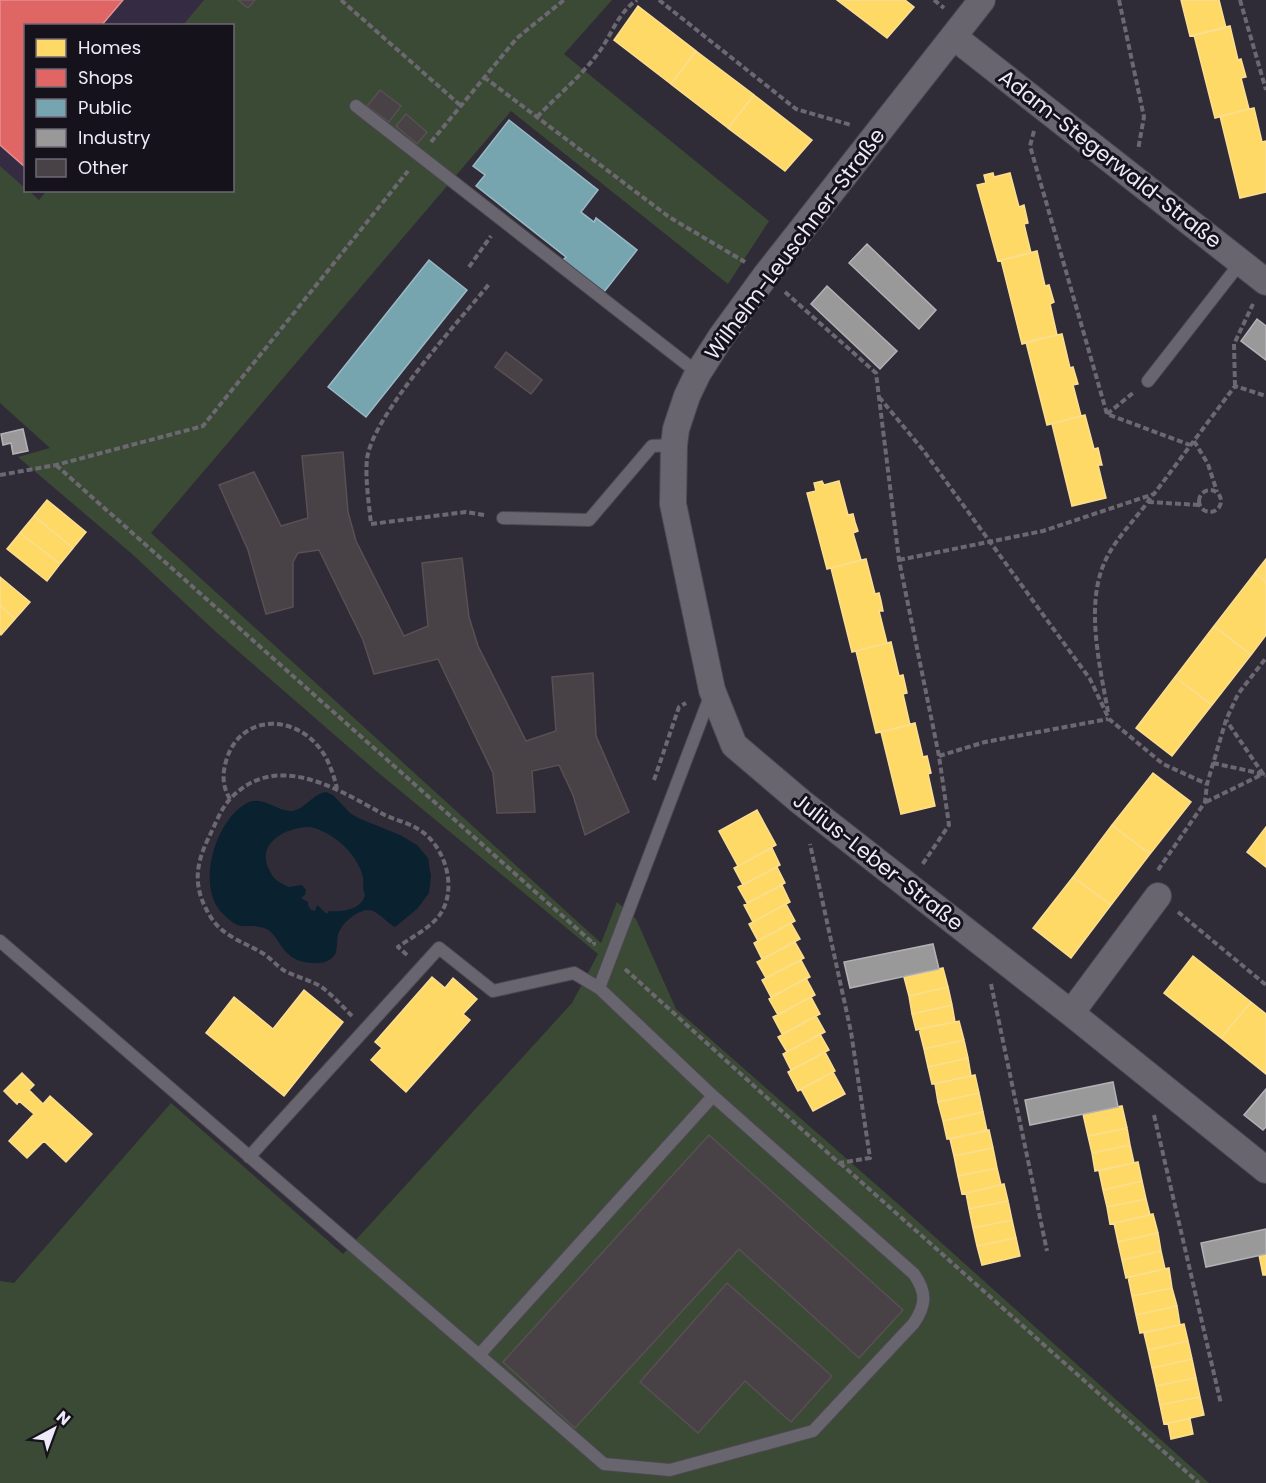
<svg xmlns="http://www.w3.org/2000/svg" width="1266" height="1483" viewBox="0 0 1266 1483" font-family="Poppins,sans-serif">
<style>
.built{fill:#352c44}
.green{fill:#3b4a34}
.water{fill:#0a212f;fill-rule:evenodd}
.homes{fill:#ffd966;stroke:#fade92;stroke-width:1.5}
.shops{fill:#e06666;stroke:#e48e92;stroke-width:1.5}
.public{fill:#76a5af;stroke:#9abac5;stroke-width:1.5}
.industry{fill:#999;stroke:#b3b1b6;stroke-width:1.5}
.building{fill:#484145;stroke:#585054;stroke-width:1.5}
.lines{fill:none;stroke-linecap:round;stroke-linejoin:round}
.lane-casing{stroke:#4c4852;stroke-width:14}
.street-casing{stroke:#4c4852;stroke-width:28}
.path{stroke:#6c6872;stroke-width:4;stroke-dasharray:6 3;stroke-linecap:butt}
.lane{stroke:#69656e;stroke-width:12}
.street{stroke:#69656e;stroke-width:26}
.labels{text-anchor:middle;stroke-width:6;stroke-linejoin:round;paint-order:stroke}
.street-label{font-size:21px;fill:#efeaf8;stroke:#16121c}
</style>
<rect width="100%" height="100%" fill="#302c37"/>
<path class="built" d="M0,0H204L183,25L26,26L25,188L0,166Z"/>
<path class="green" d="M204,0H612L564,54L769,221L728,284L511,111L151,533L601,943L617,902L636,919L676,1009L897,1203L1209,1483H0V1281L14,1283L171,1103L343,1254L572,1003L598,954L375,770L216,632L132,554L18,457L50,448L0,403V166L25,188L26,190L29,191L39,200L47,190H232V26L183,25Z"/>
<path class="water" d="M326,792L333,795L350,813L358,818L400,835L417,845L428,858L431,876L429,893L417,909L395,927C387,923 382,915 373,911C369,909 364,910 360,912C353,915 344,922 340,930C336,936 338,945 336,952C331,966 311,964 300,961C279,954 279,933 264,928C245,922 243,934 223,914C195,887 215,820 247,803C262,795 276,811 291,811C305,810 312,794 326,792ZM310,827C333,832 357,853 363,877C364,883 362,889 365,895C361,910 343,912 329,911L327,914L317,905L315,911C310,910 308,907 308,902L301,898L305,895L306,890L302,885L288,887C282,883 275,881 272,875C252,845 284,827 310,827Z"/>
<path class="homes" d="M837,0H905L914,7L887,38Z
M1181,0H1219L1226,28L1190,36Z
M638,6L696,51L671,84L614,40Z
M1230,26L1238,60L1241,59L1246,77L1241,78L1249,109L1215,118L1194,35Z
M696,51L754,95L728,128L671,84Z
M754,95L812,140L785,171L728,128Z
M1254,108L1262,142L1266,141V192L1240,198L1220,116Z
M993,173L994,177L1010,173L1019,207L1024,205L1028,223L1024,224L1031,253L998,261L977,185L986,183L984,175Z
M1037,251L1045,286L1049,285L1054,302L1050,304L1057,335L1022,344L1001,260Z
M1062,334L1070,368L1073,367L1078,384L1073,385L1081,416L1047,425L1026,342Z
M1085,415L1094,449L1098,448L1102,465H1098L1106,498L1072,506L1052,424Z
M822,481L824,485L839,481L848,515L853,514L855,522L858,531L853,533L861,560L827,569L807,493L816,491L814,483Z
M47,500L86,532L73,548L34,516Z
M34,516L73,548L60,564L20,533Z
M20,533L60,564L47,581L7,549Z
M866,559L875,594L879,593L881,601L883,611H879L887,643L852,652L831,568Z
M1266,559V582L1255,573Z
M1255,573L1266,582V635L1251,655L1214,626Z
M0,577L30,602L15,619L0,605Z
M0,605L15,619L1,635L0,634Z
M1214,626L1251,655L1212,705L1175,677Z
M891,642L899,676L903,675L907,693L903,694L910,725L876,733L856,651Z
M1175,677L1212,705L1172,756L1136,728Z
M915,723L923,757L927,756L931,773L928,774L935,806L901,814L881,732Z
M1153,773L1191,802L1150,854L1112,825Z
M757,810L776,845L738,866L719,831Z
M1112,825L1150,854L1111,905L1073,877Z
M1266,827V867L1247,852Z
M772,848L780,865L743,885L734,868Z
M777,867L785,883L747,903L738,887Z
M1073,877L1111,905L1071,958L1033,928Z
M782,885L790,902L753,922L744,905Z
M786,904L795,921L758,941L749,924Z
M791,923L800,939L762,959L754,943Z
M795,942L804,958L766,978L757,962Z
M1193,956L1251,1002L1221,1038L1164,993Z
M801,960L810,977L771,997L762,980Z
M943,968L948,987L909,996L904,977Z
M432,977L445,988L453,978L477,999L463,1014L470,1020L406,1092L371,1060L382,1048L375,1042Z
M806,978L815,995L778,1015L769,999Z
M948,987L952,1005L912,1014L909,996Z
M304,990L343,1022L284,1096L206,1033L234,997L273,1029Z
M811,997L820,1014L782,1034L773,1017Z
M1251,1002L1266,1014V1074L1221,1038Z
M952,1005L955,1022L916,1030L912,1014Z
M816,1016L825,1032L787,1052L778,1037Z
M959,1021L964,1040L924,1049L919,1029Z
M820,1034L829,1050L791,1070L783,1054Z
M964,1040L968,1058L928,1067L924,1049Z
M825,1052L835,1071L798,1091L788,1072Z
M968,1058L971,1076L932,1084L928,1067Z
M833,1072L845,1094L813,1111L801,1089Z
M22,1073L34,1085L29,1090L43,1104L50,1096L92,1134L66,1162L44,1141L27,1158L9,1141L34,1114L19,1101L17,1104L4,1091Z
M975,1075L979,1093L938,1102L935,1084Z
M979,1093L983,1112L943,1121L938,1102Z
M1122,1106L1127,1128L1088,1136L1083,1114Z
M983,1112L987,1131L947,1139L943,1121Z
M1127,1128L1130,1145L1092,1153L1088,1136Z
M989,1130L993,1148L954,1156L950,1139Z
M1130,1145L1134,1163L1095,1171L1092,1153Z
M993,1148L997,1168L958,1176L954,1156Z
M1138,1162L1142,1181L1103,1190L1099,1171Z
M997,1168L1001,1185L962,1194L958,1176Z
M1142,1181L1146,1199L1107,1207L1103,1190Z
M1004,1184L1008,1201L969,1209L966,1193Z
M1146,1199L1150,1215L1110,1224L1107,1207Z
M1008,1201L1012,1220L973,1228L969,1209Z
M1153,1214L1158,1233L1118,1242L1114,1223Z
M1012,1220L1016,1238L977,1246L973,1228Z
M1158,1233L1161,1251L1122,1260L1118,1242Z
M1016,1238L1020,1256L982,1265L977,1246Z
M1161,1251L1165,1269L1126,1278L1122,1260Z
M1266,1254V1275H1263L1259,1255Z
M1169,1268L1172,1288L1132,1296L1128,1277Z
M1172,1288L1177,1306L1136,1315L1132,1296Z
M1177,1306L1180,1325L1140,1333L1136,1315Z
M1184,1324L1188,1341L1148,1350L1144,1333Z
M1188,1341L1192,1359L1152,1368L1148,1350Z
M1192,1359L1196,1378L1156,1386L1152,1368Z
M1196,1378L1200,1397L1160,1405L1156,1386Z
M1200,1397L1204,1415L1164,1424L1160,1405Z
M1190,1419L1193,1434L1171,1439L1168,1423Z"/>
<path class="shops" d="M0,0H123L101,26H26L24,166L0,145Z"/>
<path class="public" d="M509,120L598,190L581,212L594,222L596,218L637,250L604,292L563,260L566,257L476,186L485,175L473,166Z
M429,260L467,290L366,417L328,387Z"/>
<path class="industry" d="M867,244L936,310L919,329L849,263Z
M827,286L897,351L880,369L811,304Z
M1257,319L1266,326V360L1241,341Z
M23,429L28,451L13,454L11,443L3,445L1,434Z
M933,944L939,969L850,988L844,962Z
M1113,1082L1118,1107L1030,1125L1025,1100Z
M1266,1089V1127L1263,1130L1244,1115Z
M1266,1229V1254L1206,1267L1201,1243Z"/>
<path class="building" d="M238,0H255L248,8Z
M380,90L401,106L389,122L367,106Z
M406,114L427,132L417,144L396,126Z
M506,352L542,380L531,394L495,367Z
M343,452L348,512L356,541L404,636L428,626L422,563L462,558L469,617L478,646L526,741L556,731L552,677L593,673L596,736L629,812L585,835L573,795L559,765L532,771L535,812L497,813L493,773L438,659L374,674L363,640L319,550L298,553L293,562V607L266,614L248,550L219,485L254,472L281,526L308,518L302,456Z
M709,1135L903,1310L859,1358L739,1249L575,1428L503,1362Z
M727,1283L832,1376L791,1422L745,1381L698,1433L640,1382Z"/>
<g class="lines">
<g class="lane-casing">
<path id="lane" d="M356,106L698,373
M1148,381L1241,262
M503,518L589,520L652,446L674,445
M0,941L479,1355L713,1096L599,988L711,694
M249,1157L439,948L493,991L574,973L599,988
M479,1355L604,1464L670,1470L813,1431L914,1323C926,1305 927,1293 914,1274L713,1096"/>
</g>
<g class="street-casing">
<path id="street" d="M982,0L766,275L721,337L698,373L687,396L676,429L674,445L673,504L712,690L734,745L801,802L1071,1013L1266,1170
M954,37L1266,282
M1071,1013L1158,896"/>
</g>
<path class="path" d="M341,0L460,105
M659,0L796,109L851,125
M934,0L944,8
M1119,0L1144,117L1138,150
M1240,0L1266,90
M484,77L669,217L745,262
M537,117C556,97 579,78 596,56C611,38 616,14 637,0
M1034,131L1030,146L1107,414L1190,445
M431,142L517,38L564,0
M469,267L491,236
M785,292L876,373L899,560L939,756L949,825L922,865
M1235,386L1234,344L1253,304
M879,397L923,450L1090,679L1109,719L1163,764L1207,784
M1107,414L1133,393
M1194,441L1208,464L1217,492
M56,465L594,944V942
M0,475L56,465L203,426L408,171
M1199 501a11 11 0 1 1 22 0a11 11 0 1 1-22 0Z
M1148,502L1200,505
M484,515L466,512L371,524C369,504 365,479 367,459C372,416 460,320 490,283
M899,560L1043,531L1154,494L1235,386L1266,396
M1108,712C1100,667 1086,609 1103,566C1114,538 1138,518 1153,494
M939,756L985,742L1108,719
M1213,763L1263,774L1266,776
M654,780L679,707L686,703
M230,799C222,786 222,773 227,758C241,716 290,714 317,745C328,757 333,773 337,788
M1206,802L1263,774L1226,720
M1158,870L1205,802L1207,784L1226,720L1238,694L1266,658
M1178,912L1266,985
M625,969L839,1163L870,1158L851,1032L810,844
M991,984L1047,1251
M352,1016C343,1007 333,996 323,988C313,981 300,978 289,973C279,969 273,960 264,954C246,943 224,937 212,919C193,890 194,867 209,837C215,825 221,808 231,798C276,751 336,788 381,813C393,820 407,822 418,829C444,844 458,886 441,913C432,927 412,937 398,947L407,955
M1154,1115L1221,1404
M840,1163L1199,1483"/>
<use href="#lane" class="lane"/>
<use href="#street" class="street"/>
</g>
<g class="labels">
<g class="street-label">
<text transform="translate(1110 159) rotate(38)" y="7">Adam-Stegerwald-Straße</text>
<text transform="translate(795 244) rotate(-53)" y="7">Wilhelm-Leuschner-Straße</text>
<text transform="translate(878 862) rotate(38)" y="7">Julius-Leber-Straße</text>
</g>
</g>
<rect x="24" y="24" width="210" height="168" fill="#16121c" stroke="#6d6874" stroke-width="1.5"/>
<rect x="36" y="39" width="30" height="18" fill="#ffd966" stroke="#6d6874" stroke-width="1.5"/>
<text x="78" y="54" font-size="18" fill="#efeaf8">Homes</text>
<rect x="36" y="69" width="30" height="18" fill="#e06666" stroke="#6d6874" stroke-width="1.5"/>
<text x="78" y="84" font-size="18" fill="#efeaf8">Shops</text>
<rect x="36" y="99" width="30" height="18" fill="#76a5af" stroke="#6d6874" stroke-width="1.5"/>
<text x="78" y="114" font-size="18" fill="#efeaf8">Public</text>
<rect x="36" y="129" width="30" height="18" fill="#999999" stroke="#6d6874" stroke-width="1.5"/>
<text x="78" y="144" font-size="18" fill="#efeaf8">Industry</text>
<rect x="36" y="159" width="30" height="18" fill="#484145" stroke="#6d6874" stroke-width="1.5"/>
<text x="78" y="174" font-size="18" fill="#efeaf8">Other</text>
<g transform="translate(54 1429) rotate(41)" stroke="#16121c" stroke-width="4.5" paint-order="stroke">
<path d="M0-4.5L10 22L0 15L-10 22Z" fill="#efeaf8"/>
<text y="-9" font-size="16" font-weight="bold" text-anchor="middle" fill="#efeaf8">N</text>
</g>
</svg>
